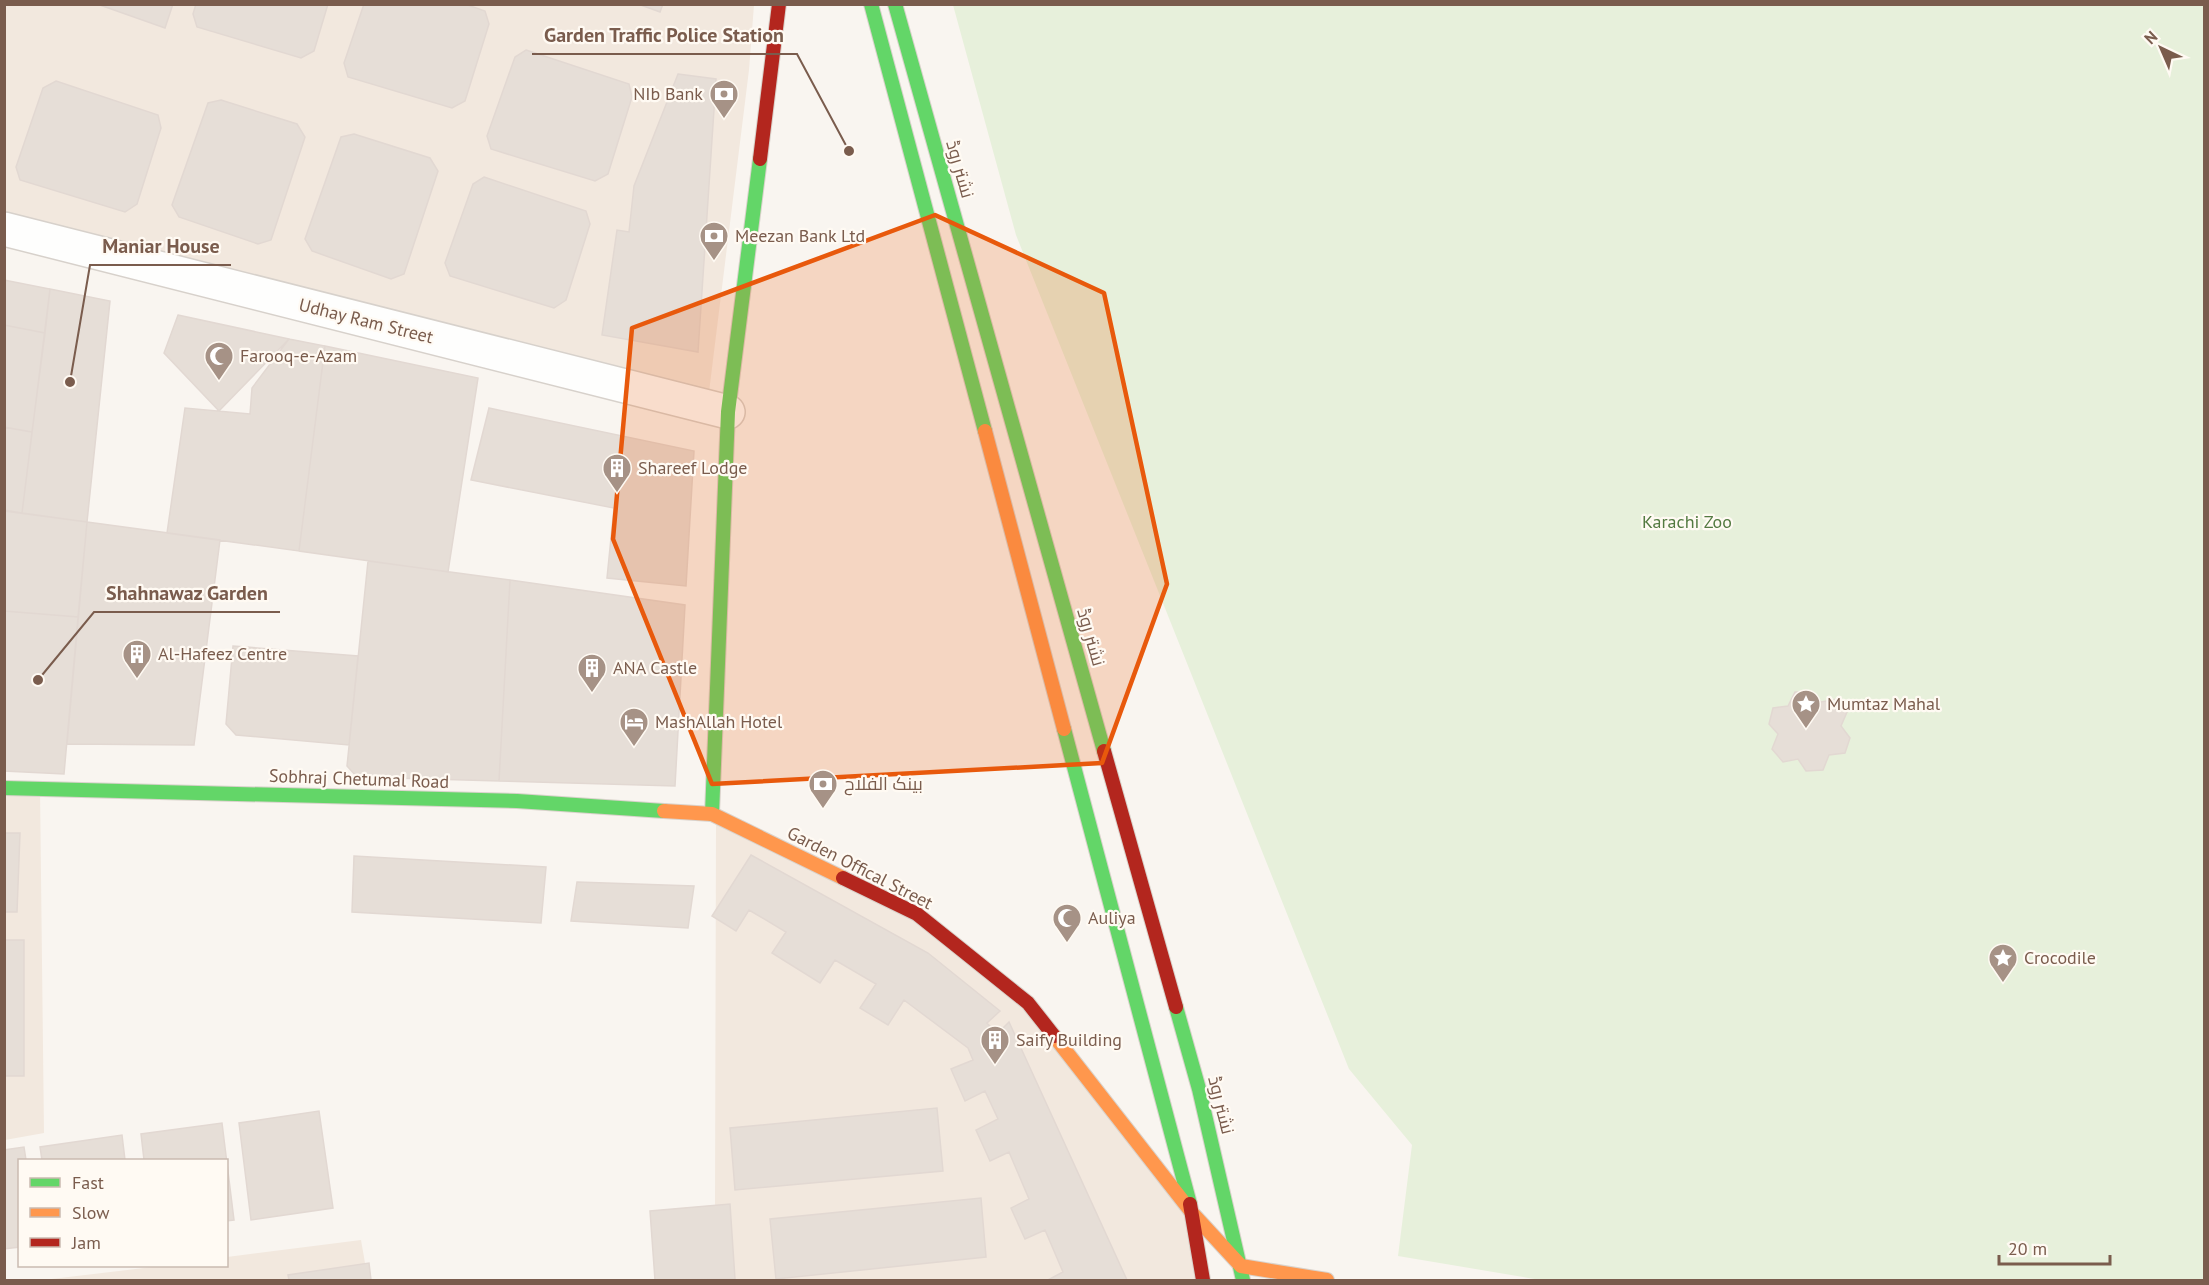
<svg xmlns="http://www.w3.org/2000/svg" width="2209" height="1285" viewBox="0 0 2209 1285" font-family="'PT Sans',Cairo,sans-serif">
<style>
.residential{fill:#f2e8de}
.green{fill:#e7f0db}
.building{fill:#e6ded7;stroke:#e2d8d2;stroke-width:1.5}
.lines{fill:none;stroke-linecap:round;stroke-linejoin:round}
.street-casing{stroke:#d7d1cb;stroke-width:36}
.fast-casing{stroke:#d9d2cb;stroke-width:16}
.slow-casing{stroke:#d9d2cb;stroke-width:16}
.jam-casing{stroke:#d9d2cb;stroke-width:16}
.street{stroke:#fefefd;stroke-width:33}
.fast{stroke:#63d668;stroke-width:14}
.slow{stroke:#ff974d;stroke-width:14}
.jam{stroke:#b3261e;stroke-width:14}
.marked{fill:#e8590c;fill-opacity:0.2;stroke:#e8590c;stroke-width:4.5;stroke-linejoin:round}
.labels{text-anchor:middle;stroke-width:4.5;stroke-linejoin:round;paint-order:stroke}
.poi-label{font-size:18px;fill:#7a5c4d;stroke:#fffaf3;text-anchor:start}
.street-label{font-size:18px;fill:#7a5c4d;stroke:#fffaf3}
.park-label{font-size:18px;fill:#537a41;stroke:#fffaf3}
.leader{fill:none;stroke:#7a5c4d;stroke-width:2}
.callout-dot{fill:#7a5c4d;stroke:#fffaf3;stroke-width:2}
.callout-label{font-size:20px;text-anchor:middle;font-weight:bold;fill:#7a5c4d;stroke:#fffaf3;stroke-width:4.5;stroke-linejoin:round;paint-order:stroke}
</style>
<rect width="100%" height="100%" fill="#f9f5f0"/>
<path class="residential" d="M5,5H754L749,70L709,392L5,226Z
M5,788L40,789L44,1133L5,1140Z
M716,823L917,914L1028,1003L1192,1214L1203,1280H655L650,1211L715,1205Z
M361,1240L368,1280H43L161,1266H226L227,1257Z"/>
<path class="green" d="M953,5H2204V1280H1541L1398,1256L1412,1145L1349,1069L1016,235Z"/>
<path class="building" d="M97,4H173L165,28Z
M196,4H328L314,51L301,58L197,27L193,14Z
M364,4H465L485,11L489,24L465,101L452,108L348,77L344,63Z
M638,4H663L660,12Z
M526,50L629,84L632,97L608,174L595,181L491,149L487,136L515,57Z
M678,74L716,79L698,352L602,335L617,230L629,232L634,186Z
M56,81L158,115L161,128L137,204L125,212L20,180L16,167L43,88Z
M221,100L297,124L305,137L271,240L258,244L179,217L172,205L208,103Z
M354,134L430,158L438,171L404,274L391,279L312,251L305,239L341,137Z
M484,177L586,211L590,224L566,300L554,308L450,276L445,263L473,184Z
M4,280L50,289L45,333L4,325Z
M50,289L110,301L87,522L22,513Z
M178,315L289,339L219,411L164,353Z
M4,325L45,333L32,432L4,427Z
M289,339L325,346L299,551L167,533L185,408L250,414L252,388Z
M325,346L478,378L448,572L299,551Z
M489,408L694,451L686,586L607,578L614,508L471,480Z
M4,427L32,432L22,513L4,510Z
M4,511L87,522L78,617L4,611Z
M87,522L220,540L194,745L67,744Z
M368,561L510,580L499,781L357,777L347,766Z
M510,580L685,605L675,786L499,781Z
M4,611L78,617L64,774L4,771Z
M233,646L358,656L349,745L236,735L226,724Z
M1795,692H1812L1821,702L1837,699L1847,712L1841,726L1850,738L1845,753L1829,755L1823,770L1806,771L1798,759L1783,762L1772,749L1778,734L1769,724L1773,708L1788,706Z
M4,833H20L17,912H4Z
M751,855L928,953L1000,1011L987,1023L997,1034L1009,1022L1127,1280H1048L1063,1272L1045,1230L1025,1239L1011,1208L1029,1199L1009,1152L990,1161L976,1130L998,1119L985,1091L965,1101L951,1069L973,1060L968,1048L904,1000L888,1025L860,1008L876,984L835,960L820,983L772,953L786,932L749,910L736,931L712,916Z
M354,856L546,867L541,923L352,912Z
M577,882L694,886L688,928L571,921Z
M4,940H24V1076H4Z
M937,1108L943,1171L735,1190L730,1128Z
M319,1111L333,1208L251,1220L239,1123Z
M222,1123L234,1220L226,1221V1160H144L141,1134Z
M122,1135L125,1160H42L40,1147Z
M24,1147L26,1160H20V1247L4,1249V1150Z
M981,1198L986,1257L776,1279L770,1219Z
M730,1204L735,1279L655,1280L650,1211Z
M369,1263L371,1280H289L288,1275Z"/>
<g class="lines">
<g class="street-casing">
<path id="street" d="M4,229L728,412"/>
</g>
<g class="fast-casing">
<path id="fast" d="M871,4L985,431
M895,4L1104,751
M1064,729L1190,1204
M4,788L517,801L664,811
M712,814L728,412L760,159
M1176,1007L1199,1089L1243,1280"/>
</g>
<g class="slow-casing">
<path id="slow" d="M985,431L1064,729
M664,811L712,814L843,878
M1054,1036L1193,1214L1241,1266L1327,1280"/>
</g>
<g class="jam-casing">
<path id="jam" d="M760,159L779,4
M1104,751L1176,1007
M843,878L917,914L1028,1003L1054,1036
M1190,1204L1203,1280"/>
</g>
<use href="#street" class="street"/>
<use href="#fast" class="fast"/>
<use href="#slow" class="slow"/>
<use href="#jam" class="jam"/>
</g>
<path class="marked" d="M935,215L1104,293L1167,584L1102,763L712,784L613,539L632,328Z"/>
<defs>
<g id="bank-pin" transform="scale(1.5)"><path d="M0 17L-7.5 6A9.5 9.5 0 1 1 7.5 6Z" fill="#a69286" stroke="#fffaf3"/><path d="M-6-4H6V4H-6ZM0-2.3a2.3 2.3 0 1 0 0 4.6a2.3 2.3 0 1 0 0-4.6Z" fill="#fff"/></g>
<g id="mosque-pin" transform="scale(1.5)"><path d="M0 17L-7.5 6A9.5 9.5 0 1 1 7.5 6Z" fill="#a69286" stroke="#fffaf3"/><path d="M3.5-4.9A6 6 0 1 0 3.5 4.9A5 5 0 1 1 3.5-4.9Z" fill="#fff"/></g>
<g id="building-pin" transform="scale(1.5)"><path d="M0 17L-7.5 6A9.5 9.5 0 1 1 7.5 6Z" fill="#a69286" stroke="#fffaf3"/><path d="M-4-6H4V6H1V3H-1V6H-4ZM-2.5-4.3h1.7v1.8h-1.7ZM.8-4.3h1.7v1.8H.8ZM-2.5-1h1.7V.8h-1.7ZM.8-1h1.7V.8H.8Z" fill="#fff"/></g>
<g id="sight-pin" transform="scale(1.5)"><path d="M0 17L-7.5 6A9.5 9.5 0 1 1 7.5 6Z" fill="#a69286" stroke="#fffaf3"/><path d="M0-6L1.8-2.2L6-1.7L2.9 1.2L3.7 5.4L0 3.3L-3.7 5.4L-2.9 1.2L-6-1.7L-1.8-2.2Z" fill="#fff"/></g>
<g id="hotel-pin" transform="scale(1.5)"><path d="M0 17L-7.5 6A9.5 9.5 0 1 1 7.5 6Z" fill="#a69286" stroke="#fffaf3"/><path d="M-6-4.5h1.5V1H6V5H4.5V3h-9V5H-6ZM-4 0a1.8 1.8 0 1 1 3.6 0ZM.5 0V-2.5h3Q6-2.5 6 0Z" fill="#fff"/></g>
</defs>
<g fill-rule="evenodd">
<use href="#bank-pin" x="724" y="94"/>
<use href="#bank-pin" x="714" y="236"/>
<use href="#mosque-pin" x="219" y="356"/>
<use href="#building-pin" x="617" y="468"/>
<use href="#building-pin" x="137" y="654"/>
<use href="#building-pin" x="592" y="668"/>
<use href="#sight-pin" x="1806" y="704"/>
<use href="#hotel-pin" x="634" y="722"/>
<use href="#bank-pin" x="823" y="784"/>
<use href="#mosque-pin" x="1067" y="918"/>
<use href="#sight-pin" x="2003" y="958"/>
<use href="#building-pin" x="995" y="1040"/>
</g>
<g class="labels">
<g class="poi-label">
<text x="703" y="100" text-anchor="end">NIb Bank</text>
<text x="735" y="242">Meezan Bank Ltd</text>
<text x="240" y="362">Farooq-e-Azam</text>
<text x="638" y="474">Shareef Lodge</text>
<text x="158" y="660">Al-Hafeez Centre</text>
<text x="613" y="674">ANA Castle</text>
<text x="1827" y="710">Mumtaz Mahal</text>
<text x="655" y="728">MashAllah Hotel</text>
<text x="844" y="790">بینک الفلاح</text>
<text x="1088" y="924">Auliya</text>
<text x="2024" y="964">Crocodile</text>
<text x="1016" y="1046">Saify Building</text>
</g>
<g class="street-label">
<text transform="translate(960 169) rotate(74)" y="6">نشتر روڈ</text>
<text transform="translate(366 321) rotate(14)" y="6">Udhay Ram Street</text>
<text transform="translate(1091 637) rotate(74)" y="6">نشتر روڈ</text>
<text transform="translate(359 779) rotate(2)" y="6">Sobhraj Chetumal Road</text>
<text transform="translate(860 868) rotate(27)" y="6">Garden Offical Street</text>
<text transform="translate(1221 1105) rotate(76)" y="6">نشتر روڈ</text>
</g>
<g class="park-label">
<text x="1687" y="528">Karachi Zoo</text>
</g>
</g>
<path class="leader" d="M849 151L797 54H532M70 382L90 265H231M38 680L94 612H280"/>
<g class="callout-dot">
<circle cx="849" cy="151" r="6"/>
<circle cx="70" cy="382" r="6"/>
<circle cx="38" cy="680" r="6"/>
</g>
<g class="callout-label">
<text x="664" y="42">Garden Traffic Police Station</text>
<text x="161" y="253">Maniar House</text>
<text x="187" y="600">Shahnawaz Garden</text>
</g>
<rect width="2209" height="1285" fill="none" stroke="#7a5c4d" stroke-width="12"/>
<rect x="18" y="1159" width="210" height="108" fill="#fffaf3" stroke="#cabbb1" stroke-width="1.5"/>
<rect x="30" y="1178" width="30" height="9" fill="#63d668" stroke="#cabbb1" stroke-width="1.5"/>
<text x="72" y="1189" font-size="18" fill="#7a5c4d">Fast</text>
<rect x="30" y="1208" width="30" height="9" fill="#ff974d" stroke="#cabbb1" stroke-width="1.5"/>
<text x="72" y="1219" font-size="18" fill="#7a5c4d">Slow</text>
<rect x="30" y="1238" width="30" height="9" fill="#b3261e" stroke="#cabbb1" stroke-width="1.5"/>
<text x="72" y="1249" font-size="18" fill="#7a5c4d">Jam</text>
<g transform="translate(2161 48) rotate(316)" stroke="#fffaf3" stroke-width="4.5" paint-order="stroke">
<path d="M0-4.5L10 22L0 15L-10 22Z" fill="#7a5c4d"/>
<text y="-9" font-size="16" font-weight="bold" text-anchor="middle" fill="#7a5c4d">N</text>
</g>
<path d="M1999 1255v9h111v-9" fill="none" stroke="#7a5c4d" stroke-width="3"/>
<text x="2008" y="1255" font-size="18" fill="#7a5c4d" stroke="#fffaf3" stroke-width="4.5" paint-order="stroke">20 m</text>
</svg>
